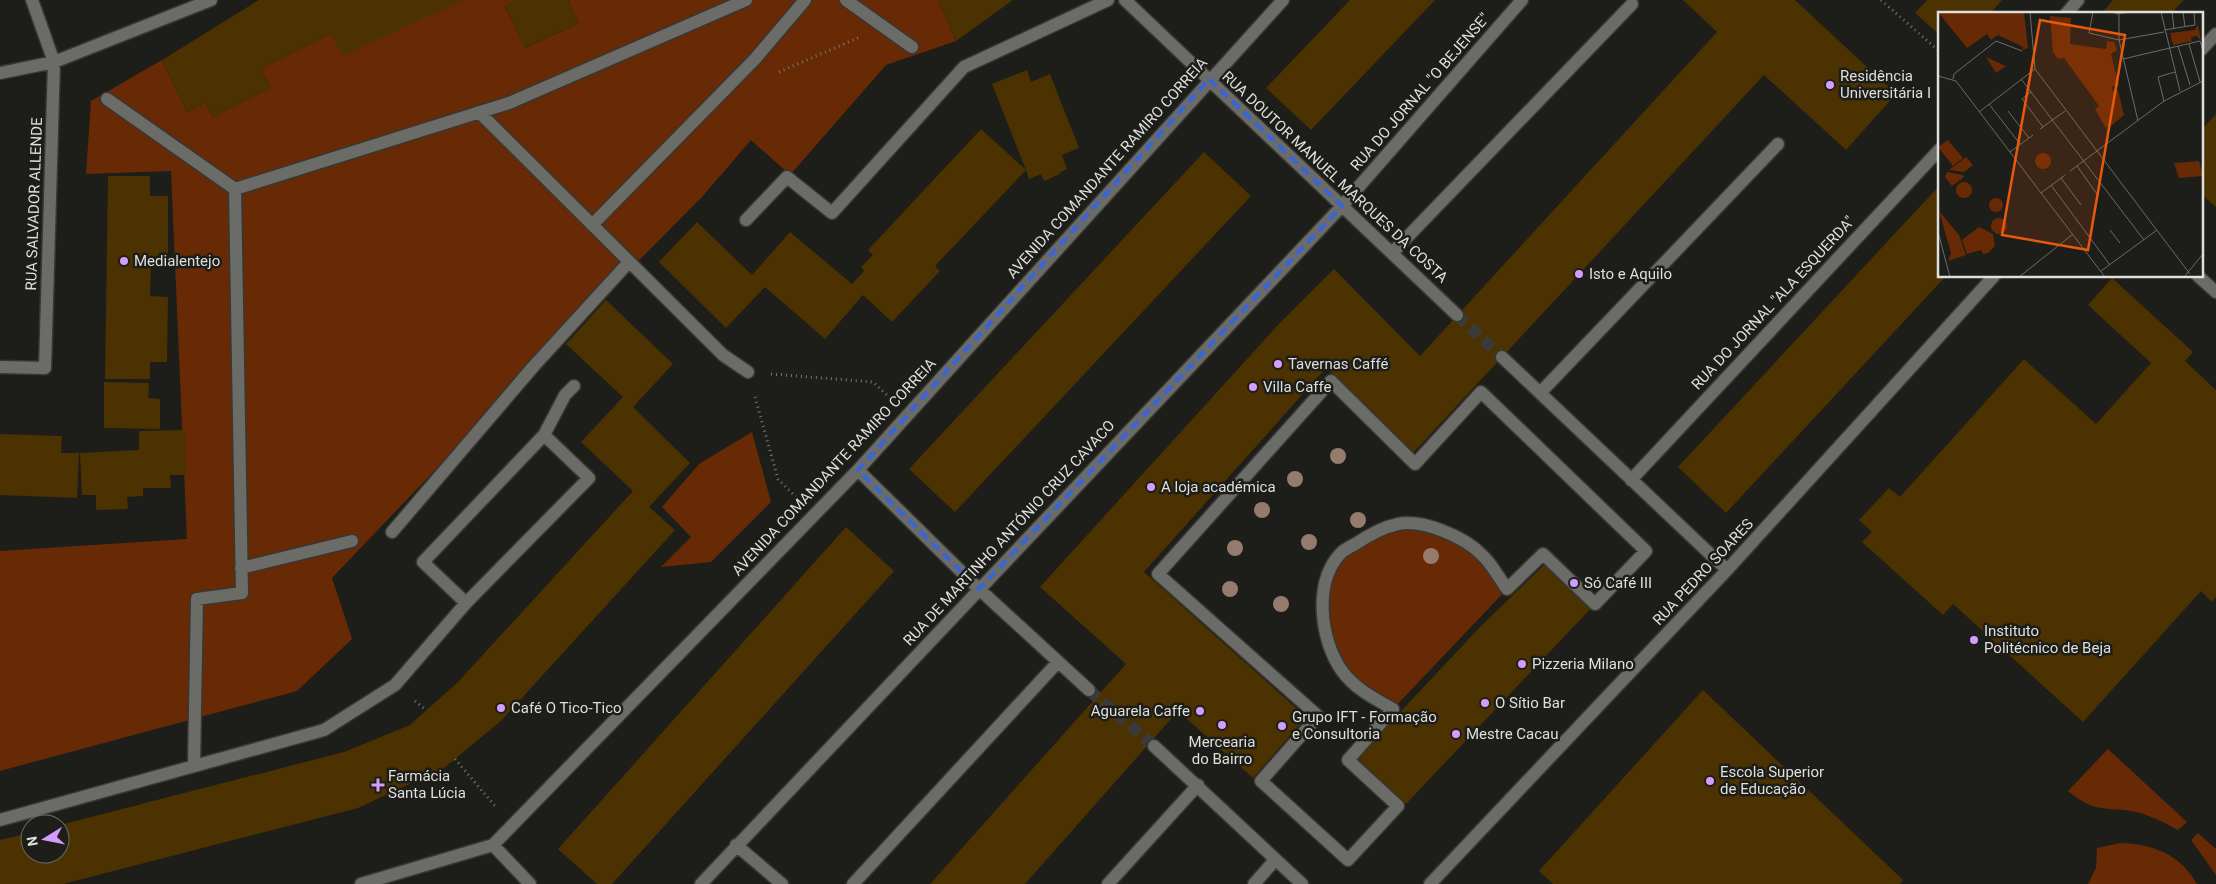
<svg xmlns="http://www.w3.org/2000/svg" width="2216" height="884" viewBox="0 0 2216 884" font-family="Roboto,sans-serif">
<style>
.green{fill:#682a04}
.building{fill:#4c3200}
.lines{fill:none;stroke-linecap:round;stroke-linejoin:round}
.minor-tunnel{stroke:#3a3a36;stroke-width:12;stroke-dasharray:12 6;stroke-linecap:butt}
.minor-casing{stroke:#373734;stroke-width:15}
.path{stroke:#777773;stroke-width:3;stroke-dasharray:1 4;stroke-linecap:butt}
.minor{stroke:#6b6c67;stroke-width:12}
.tree{fill:#957b6e}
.marked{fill:none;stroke:#3a64d9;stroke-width:4;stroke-dasharray:10 6;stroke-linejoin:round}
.poi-dot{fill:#d49cfc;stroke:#1d1d19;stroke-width:2}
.labels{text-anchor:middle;stroke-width:5;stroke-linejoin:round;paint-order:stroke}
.poi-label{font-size:15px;fill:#dfdfdc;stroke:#1d1d19;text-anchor:start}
.street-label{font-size:15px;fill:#dfdfdc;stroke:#1d1d19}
.inset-road{fill:none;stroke:#6b6b67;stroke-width:1}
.view{fill:#e8590c;fill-opacity:0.15;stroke:#e8590c;stroke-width:2.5}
.inset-edge{fill:none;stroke:#dfdfdc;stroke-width:2.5}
</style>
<rect width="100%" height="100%" fill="#1d1d19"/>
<path class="green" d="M463,0H517L505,6L525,48L579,23L568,0H938L956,41L886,65L790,175L751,140L702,197L541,359L332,578L352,639L297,691L0,771V551L187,539L171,171L86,174L91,101L162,60L187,112L205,103L213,117L271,88L261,69L331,34Z
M752,432L771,502L711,562L661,567L691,537L662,507L699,464Z
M1400,524L1463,540L1507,589L1393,709L1363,692L1331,648L1327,574L1341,553Z
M2108,749L2187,822L2178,830C2163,822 2148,814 2131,811C2101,807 2094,812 2068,791Z
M2198,833L2216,849V875L2191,840Z
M2120,843C2153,844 2180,854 2197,884H2088L2096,868L2097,848Z"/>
<path class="building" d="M259,0H463L342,56L331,34L261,69L271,88L213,117L205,103L187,112L162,60Z
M517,0H568L579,23L524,48L505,5Z
M938,0H1013L956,41Z
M1350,0H1435L1311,130L1266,88Z
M1683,0H1795L1896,94L1846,150L1764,75L1413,453L1326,368L1144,572L1306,717L1253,778L1178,711L1025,884H930L1126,664L1040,587L1277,326L1334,269L1420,356L1717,32Z
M1927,0H2002L1990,14H1940V35L1915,13Z
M2113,0H2184L2171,14H2101Z
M1027,70L1031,82L1050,74L1079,148L1062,155L1067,169L1059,173L1060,174L1044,181L1041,174L1029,179L1026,170L935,266L940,271L892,322L863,295L825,339L765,287L726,328L659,262L697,222L752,275L790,232L852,284L864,271L861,267L873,255L868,250L981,129L1026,170L992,84Z
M2216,114V207L2202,195V129Z
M1204,152L1251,196L955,512L909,469Z
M108,176H150V196H168V261H151L150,296L168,297L167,362H150V379H105Z
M1940,185V276H1946L1726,513L1678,467Z
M2112,278L2193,352L2185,361L2216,390V597L2212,602L2201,591L2083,722L1953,604L1943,615L1862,542L1872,532L1859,520L1889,488L1900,497L2024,359L2096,424L2151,363L2088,305Z
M606,300L673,364L633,407L690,463L649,507L675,530L501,721L444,768L358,808L63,884H0V840L30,833V854H60V825L344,752L410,725L458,682L633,491L581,442L623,397L566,344Z
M104,382L149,383L148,398L160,399V429L104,428Z
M185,430L186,475H170L171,488H143V496L127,497L128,509L96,510V495H82L80,453L139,450V431Z
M0,434L62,436L61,453H79L77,498L0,495Z
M846,527L894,571L612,884H597L558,849Z
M1550,559L1595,604L1406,804L1357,758L1480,627Z
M1703,690L1903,880L1900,884H1553L1539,871Z"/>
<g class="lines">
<path class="minor-tunnel" d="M1457,315L1502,357
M1089,690L1154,746"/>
<g class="minor-casing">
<path id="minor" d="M846,0L912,47
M1125,0L1457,315
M2066,14L2078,0
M2202,49L2216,34
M0,73L54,62L211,0
M107,99L235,189L242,593L197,599L194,766
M479,112L723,355L748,372
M235,189L509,103L746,0
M746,220L787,177L832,213L964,67L1108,0
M592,225L755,59L805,0
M1392,253L1632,4
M2198,276L2216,292
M1502,357L1727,570
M0,367L45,368L54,62L32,0
M1331,381L1415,464L1481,392L1646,551L1595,604L1543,554L1507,589C1499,578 1492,564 1482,555C1465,537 1423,519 1398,524C1384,527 1369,535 1357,543C1352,546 1345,549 1341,553C1313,582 1320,640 1342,671C1355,689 1375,699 1393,709L1348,760L1398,806L1348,860L1261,781L1318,716L1158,574Z
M1540,393L1778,144
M858,470L979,589L1089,690
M1631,480L1940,149
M392,532L533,367L629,262
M241,568L352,541
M466,603L423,562L544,435L565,395L574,386
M1154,746L1302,884
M0,820L324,730L395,685L466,603L589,478L544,435
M493,845L530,884
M736,845L782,884
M361,884L493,845L858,470L1283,0
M701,884L1342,206L1522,0
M853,884L1058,662
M1108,884L1198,785
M1254,884L1275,860
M1430,884L1727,570L1994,276"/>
</g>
<path class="path" d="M1881,0L1940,52
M779,72L858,38
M771,374L873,382L891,399
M755,397L778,479L796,497
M415,701L426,710
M455,759L495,806"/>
<use href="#minor" class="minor"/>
</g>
<g class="tree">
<circle cx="1338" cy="456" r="8"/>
<circle cx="1295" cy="479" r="8"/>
<circle cx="1262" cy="510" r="8"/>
<circle cx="1358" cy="520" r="8"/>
<circle cx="1309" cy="542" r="8"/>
<circle cx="1235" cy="548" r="8"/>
<circle cx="1431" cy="556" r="8"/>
<circle cx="1230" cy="589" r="8"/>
<circle cx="1281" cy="604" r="8"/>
</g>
<path class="marked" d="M1209,79L1342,206L979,589L858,470Z"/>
<g class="poi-dot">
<circle cx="1830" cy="85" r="5"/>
<circle cx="124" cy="261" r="5"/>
<circle cx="1579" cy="274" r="5"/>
<circle cx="1278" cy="364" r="5"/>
<circle cx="1253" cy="387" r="5"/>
<circle cx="1151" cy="487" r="5"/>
<circle cx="1574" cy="583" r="5"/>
<circle cx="1974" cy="640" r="5"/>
<circle cx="1522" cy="664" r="5"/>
<circle cx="1485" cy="703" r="5"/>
<circle cx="501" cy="708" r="5"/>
<circle cx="1200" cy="711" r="5"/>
<circle cx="1222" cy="725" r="5"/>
<circle cx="1282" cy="726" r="5"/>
<circle cx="1456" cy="734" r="5"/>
<circle cx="1710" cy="781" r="5"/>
<path d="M375.5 777.5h5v5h5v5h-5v5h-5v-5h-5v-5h5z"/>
</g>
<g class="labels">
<g class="poi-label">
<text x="1840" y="81">Residência<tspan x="1840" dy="17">Universitária I</tspan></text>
<text x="134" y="266">Medialentejo</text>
<text x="1589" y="279">Isto e Aquilo</text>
<text x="1288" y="369">Tavernas Caffé</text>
<text x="1263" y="392">Villa Caffe</text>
<text x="1161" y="492">A loja académica</text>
<text x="1584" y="588">Só Café III</text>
<text x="1984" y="636">Instituto<tspan x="1984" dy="17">Politécnico de Beja</tspan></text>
<text x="1532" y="669">Pizzeria Milano</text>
<text x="1495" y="708">O Sítio Bar</text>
<text x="511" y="713">Café O Tico-Tico</text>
<text x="1190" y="716" text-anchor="end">Aguarela Caffe</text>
<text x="1292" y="722">Grupo IFT - Formação<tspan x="1292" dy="17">e Consultoria</tspan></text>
<text x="1466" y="739">Mestre Cacau</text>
<text x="1222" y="747" text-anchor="middle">Mercearia<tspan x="1222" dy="17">do Bairro</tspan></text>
<text x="1720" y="777">Escola Superior<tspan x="1720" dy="17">de Educação</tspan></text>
<text x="388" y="781">Farmácia<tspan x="388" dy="17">Santa Lúcia</tspan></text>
</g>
<g class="street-label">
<text transform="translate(1420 92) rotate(-49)" y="5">RUA DO JORNAL "O BEJENSE"</text>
<text transform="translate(1107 168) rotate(-48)" y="5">AVENIDA COMANDANTE RAMIRO CORREIA</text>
<text transform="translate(1335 177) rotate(43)" y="5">RUA DOUTOR MANUEL MARQUES DA COSTA</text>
<text transform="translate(34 204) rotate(-88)" y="5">RUA SALVADOR ALLENDE</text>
<text transform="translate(1773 303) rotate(-47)" y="5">RUA DO JORNAL "ALA ESQUERDA"</text>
<text transform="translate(834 467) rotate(-47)" y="5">AVENIDA COMANDANTE RAMIRO CORREIA</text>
<text transform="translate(1009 533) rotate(-47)" y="5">RUA DE MARTINHO ANTÓNIO CRUZ CAVACO</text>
<text transform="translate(1703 572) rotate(-47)" y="5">RUA PEDRO SOARES</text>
</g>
</g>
<g transform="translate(1938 12)">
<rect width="265" height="265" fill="#1d1d19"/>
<path d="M0,0H86L90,36L84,38L85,35L60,23L53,28L49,22L29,36ZM112,4L133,6L132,32L168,37L169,29L176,30L179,38L173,42L181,74H174L175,79L180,78L186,103L173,114L167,115L157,97L161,94L126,46L120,47L115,40ZM260,12L263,29L259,24L253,25L254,29L235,33L232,21L257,18ZM48,45L68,54L58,61ZM10,128L25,146L15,154L0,135ZM97 149a8 8 0 1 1 16 0a8 8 0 1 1-16 0ZM28,145L35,153L26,160L11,158ZM261,149L265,164L241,166L236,151ZM9,160L25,163L26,165L14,174L7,165ZM18 178a8 8 0 1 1 16 0a8 8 0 1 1-16 0ZM51 193a7 7 0 1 1 14 0a7 7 0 1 1-14 0ZM1,199L21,223L28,243L10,249L13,241ZM53 214a8 8 0 1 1 16 0a8 8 0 1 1-16 0ZM41,215L55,222L57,234L50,241L45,242L43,238L29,242L24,228Z" fill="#682a04"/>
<path class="inset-road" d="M92,0L97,57L252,262M155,0L151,21L181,28L226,20M181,0V28L200,109M223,0L242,79M234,0L236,17M245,0L247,15M177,2L195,0M226,18L257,13L256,0M251,32L262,70M240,34L252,73M185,47L262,29L265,39M0,64L18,69L167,265M15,67L16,62L58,29L84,39M83,67L206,228M93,80L84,87L105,115M226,89L220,65L237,60M51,92L82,132M70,99L91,126M41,100L97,57M102,117L127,99M72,140L95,123M139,154L159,182M132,159L226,89L265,69M123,166L143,193M113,173L172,253M103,181L127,163M172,218L182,231M0,220L12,265M163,259L219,218M81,265L135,222M246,265L265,242"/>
<path class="view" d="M102,8L187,23L150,238L64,223Z"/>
<rect width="265" height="265" class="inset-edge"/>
</g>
<g transform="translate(45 839) rotate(260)"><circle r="24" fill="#1d1d19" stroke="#6b6b67"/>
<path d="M0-4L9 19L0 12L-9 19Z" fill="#d49cfc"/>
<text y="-8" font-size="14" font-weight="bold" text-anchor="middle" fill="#dfdfdc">N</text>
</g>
</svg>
